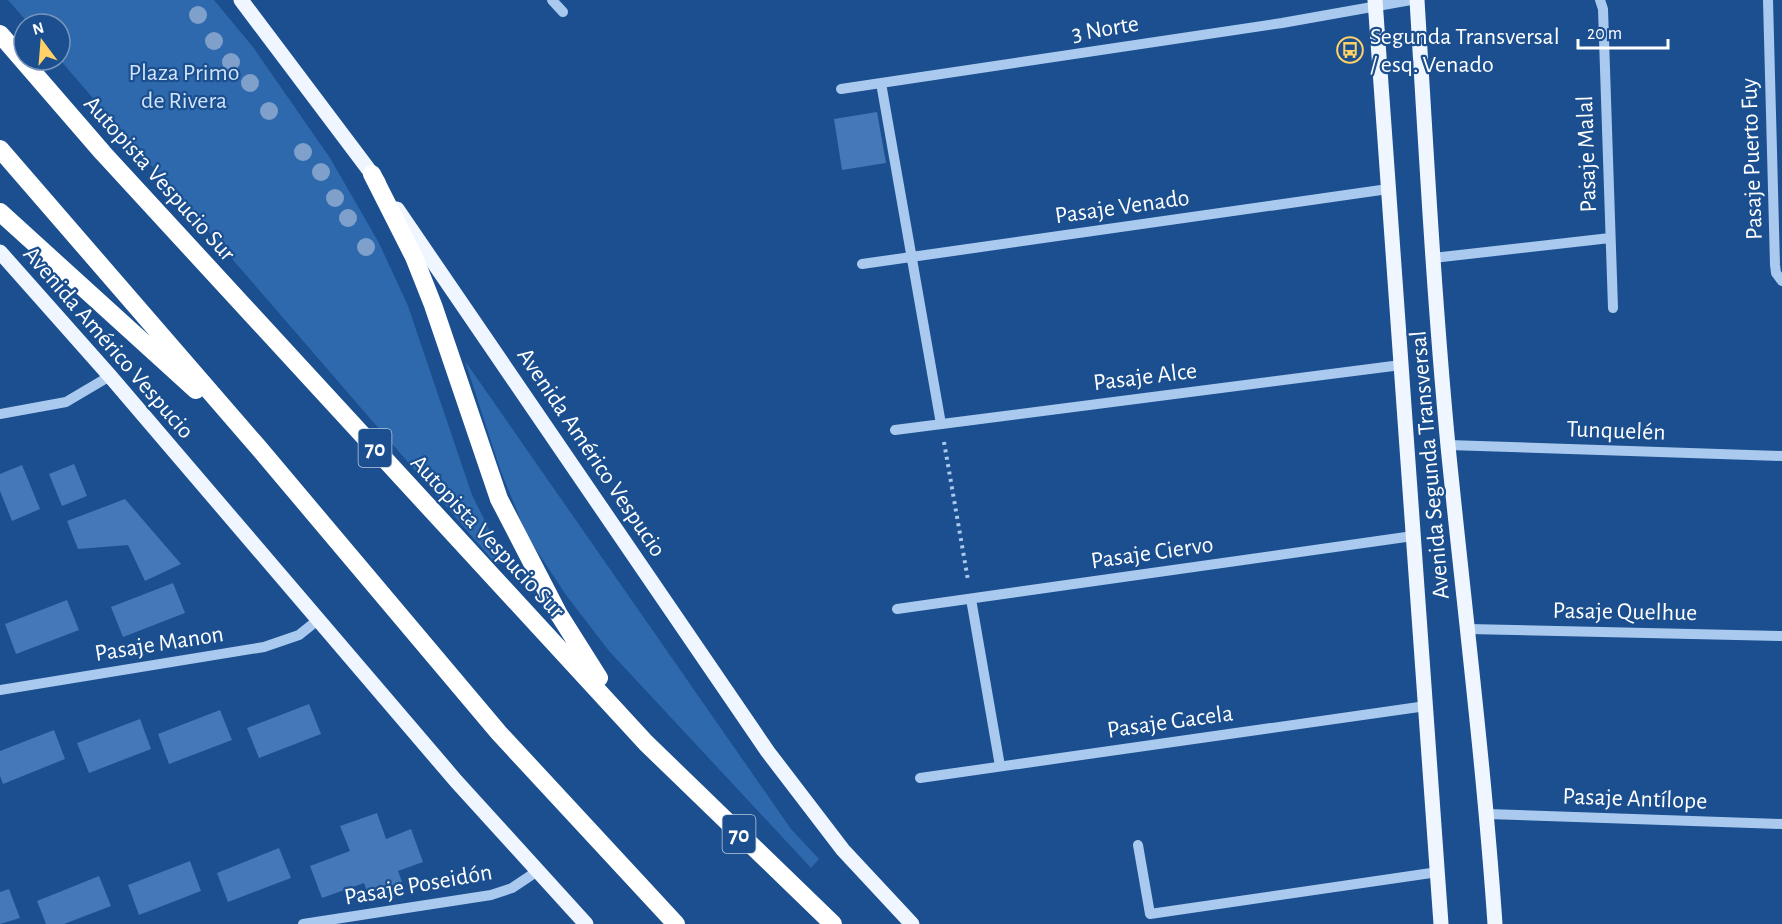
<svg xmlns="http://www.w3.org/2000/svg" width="1782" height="924" viewBox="0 0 1782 924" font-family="'Alegreya Sans',sans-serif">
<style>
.green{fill:#2e69ad}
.building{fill:#4478b7}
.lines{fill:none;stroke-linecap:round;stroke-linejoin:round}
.path{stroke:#a9c9ee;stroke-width:4;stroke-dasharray:3 4.5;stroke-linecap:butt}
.minor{stroke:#a9c9ee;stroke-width:10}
.major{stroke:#f0f6ff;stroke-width:15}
.highway{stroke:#fff;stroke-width:18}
.tree{fill:#7ea0ca}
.labels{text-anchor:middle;stroke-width:4.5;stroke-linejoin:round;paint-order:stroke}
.shield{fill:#1b4f8f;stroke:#bbcadd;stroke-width:1.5}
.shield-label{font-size:22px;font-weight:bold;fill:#fff}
.street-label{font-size:24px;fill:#fff;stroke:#1b4f8f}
.poi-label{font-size:24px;fill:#fff;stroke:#1b4f8f;text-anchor:start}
.park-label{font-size:24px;fill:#cfe3fa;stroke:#1b4f8f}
</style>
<rect width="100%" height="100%" fill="#1b4f8f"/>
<path class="green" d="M8,0H214L253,47L330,158L379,243L408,306L472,495L506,563L496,564L60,60V24H29Z
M465,361L791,829L819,859L811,868L609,651L566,595L527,536L500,469Z"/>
<path class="building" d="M877,112L886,163L842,170L834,119Z
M74,464L87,496L62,506L49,474Z
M22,465L40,509L12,521L0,491V474Z
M125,499L181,564L145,581L128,545L78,549L67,521Z
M173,583L185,613L123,637L111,607Z
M67,600L79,630L16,654L5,624Z
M309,704L321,734L259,758L247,728Z
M220,710L232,740L169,764L158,734Z
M140,719L151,749L89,773L77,743Z
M54,730L65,759L3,784L0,776V751Z
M377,813L386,839L411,829L423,862L398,871L402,882L368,894L364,883L322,898L310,866L350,851L340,826Z
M279,848L291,878L228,902L217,873Z
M190,861L201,891L139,915L128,885Z
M99,876L111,906L64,924H46L37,901Z
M9,889L20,918L0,924V892Z"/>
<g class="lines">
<path class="path" d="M944,442L968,580"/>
<path class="minor" d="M552,0L563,12
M1600,0L1603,9L1613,308
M1768,0L1775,265L1776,273L1782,281
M881,83L941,424
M841,89L1282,23L1411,0
M1433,258L1610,238
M862,264L1388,189
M0,414L66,402L110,376
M895,430L1401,365
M1448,445L1782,456
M971,599L1000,766
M897,609L1413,536
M1468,629L1782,636
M0,690L264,647L299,635L319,619
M920,778L1426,706
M1487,814L1782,824
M1138,845L1150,914L1438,872
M303,924L491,895L512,888L536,872"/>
<path class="major" d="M241,0L378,182
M1375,0L1441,924
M1417,0C1426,149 1434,298 1448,446C1464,606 1484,764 1495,924
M397,209L768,752L843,850L912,924
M0,252L110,376L456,781L586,924"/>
<path class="highway" d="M0,34L103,153L646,743L833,924
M0,149L258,447L499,733L676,924
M372,174L414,257L433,305L499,499L558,613L599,678
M0,212L196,390"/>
</g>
<g class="tree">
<circle cx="198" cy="15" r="9"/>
<circle cx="214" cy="41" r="9"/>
<circle cx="231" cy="62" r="9"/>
<circle cx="250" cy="83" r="9"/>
<circle cx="269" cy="111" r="9"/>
<circle cx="303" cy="152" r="9"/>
<circle cx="321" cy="172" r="9"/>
<circle cx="335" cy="198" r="9"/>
<circle cx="348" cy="218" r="9"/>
<circle cx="366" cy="247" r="9"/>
</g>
<defs>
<g id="bus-ring" transform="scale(1.35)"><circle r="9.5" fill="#1b4f8f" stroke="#ffd166" stroke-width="1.5"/><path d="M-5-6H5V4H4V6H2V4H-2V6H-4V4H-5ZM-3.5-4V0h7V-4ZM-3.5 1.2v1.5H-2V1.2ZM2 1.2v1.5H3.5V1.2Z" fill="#ffd166"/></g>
</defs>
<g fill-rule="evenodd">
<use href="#bus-ring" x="1350" y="50"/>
</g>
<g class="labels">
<g class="shield">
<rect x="358.5" y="429" width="33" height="38" rx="4.5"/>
<rect x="722.5" y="815" width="33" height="38" rx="4.5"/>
</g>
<g class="shield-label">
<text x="375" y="456">70</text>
<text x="739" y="842">70</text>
</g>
<g class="street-label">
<text transform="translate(1105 28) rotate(-9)" y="8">3 Norte</text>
<text transform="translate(1586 154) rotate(-92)" y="8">Pasaje Malal</text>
<text transform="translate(1751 159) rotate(-92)" y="8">Pasaje Puerto Fuy</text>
<text transform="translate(160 178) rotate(48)" y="8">Autopista Vespucio Sur</text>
<text transform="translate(1122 206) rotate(-8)" y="8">Pasaje Venado</text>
<text transform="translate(109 342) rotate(49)" y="8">Avenida Américo Vespucio</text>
<text transform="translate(1145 376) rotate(-7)" y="8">Pasaje Alce</text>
<text transform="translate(1616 430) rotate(2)" y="8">Tunquelén</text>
<text transform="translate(592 452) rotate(56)" y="8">Avenida Américo Vespucio</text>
<text transform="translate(1429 465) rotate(-95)" y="8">Avenida Segunda Transversal</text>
<text transform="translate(488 536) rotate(47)" y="8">Autopista Vespucio Sur</text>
<text transform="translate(1152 552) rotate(-8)" y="8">Pasaje Ciervo</text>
<text transform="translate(1625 611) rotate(1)" y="8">Pasaje Quelhue</text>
<text transform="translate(159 643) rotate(-9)" y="8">Pasaje Manon</text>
<text transform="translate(1170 721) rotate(-8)" y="8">Pasaje Gacela</text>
<text transform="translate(1635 798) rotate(2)" y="8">Pasaje Antílope</text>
<text transform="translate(418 884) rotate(-10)" y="8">Pasaje Poseidón</text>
</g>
<g class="poi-label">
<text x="1370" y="44">Segunda Transversal<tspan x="1370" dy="28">/ esq. Venado</tspan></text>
</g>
<g class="park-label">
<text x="184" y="80">Plaza Primo<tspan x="184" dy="28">de Rivera</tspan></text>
</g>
</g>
<g transform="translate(42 42) rotate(344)"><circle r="28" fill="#1b4f8f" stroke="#7695bc" stroke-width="1.5"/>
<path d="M0-4.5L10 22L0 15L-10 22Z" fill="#ffd166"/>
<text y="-9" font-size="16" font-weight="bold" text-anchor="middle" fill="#ffffff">N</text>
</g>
<path d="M1578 39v9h90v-9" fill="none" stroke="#ffffff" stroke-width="3"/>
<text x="1587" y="39" font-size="18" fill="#ffffff" stroke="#1b4f8f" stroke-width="4.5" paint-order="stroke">20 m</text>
</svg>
